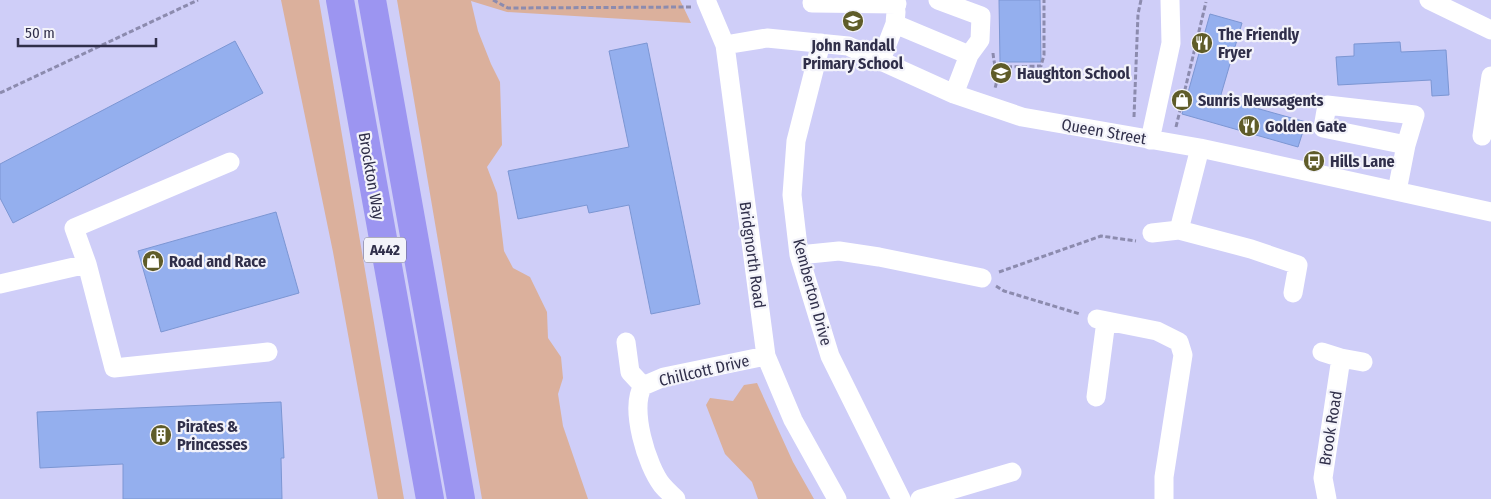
<svg xmlns="http://www.w3.org/2000/svg" width="1491" height="499" viewBox="0 0 1491 499" font-family="'Fira Sans Condensed',sans-serif">
<style>
.green{fill:#dbb09c}
.building{fill:#94afee;stroke:#7c96d3}
.lines{fill:none;stroke-linecap:round;stroke-linejoin:round}
.path{stroke:#8c8bae;stroke-width:3;stroke-dasharray:5 2.5;stroke-linecap:butt}
.minor{stroke:#fff;stroke-width:19}
.highway{stroke:#9c95f1;stroke-width:28}
.labels{text-anchor:middle;stroke-width:4.5;stroke-linejoin:round;paint-order:stroke}
.shield{fill:#f3f3fa;stroke:#6a6a7f;stroke-width:1}
.shield-label{font-size:15px;font-weight:bold;fill:#302f4a}
.poi-label{font-size:16px;font-weight:bold;fill:#302f4a;stroke:#f3f3fa;text-anchor:start}
.street-label{font-size:16px;fill:#302f4a;stroke:#f3f3fa}
</style>
<rect width="100%" height="100%" fill="#cfcef8"/>
<path class="green" d="M281,0H319L404,499H378L333,252Z
M397,0H680L691,23L507,12L471,1L478,31L491,64L500,82L502,145L487,167L497,193L504,251L513,268L530,277L547,312L548,338L561,357L563,378L558,394L563,426L588,499H482Z
M757,383L793,462L814,499H758L752,482L725,454L706,405L710,398L733,401L744,385Z"/>
<path class="building" d="M999,0H1040L1041,62H1000Z
M1210,14L1242,23L1220,98L1306,122L1298,147L1182,114Z
M235,41L263,93L13,223L0,198V164Z
M1400,42L1401,52L1446,50L1449,95L1432,96L1431,80L1338,85L1336,57L1354,56V44Z
M647,43L700,304L651,314L629,205L589,213L587,205L518,219L508,171L629,147L609,51Z
M276,212L299,293L161,332L138,251Z
M281,402L284,458H281L282,499H123V464L40,468L37,412Z"/>
<g class="lines">
<path class="path" d="M493,0L508,8L691,7
M993,53C994,65 999,77 995,88
M1007,67L1041,66L1044,55V0
M0,93L198,0
M1134,117L1138,14L1141,0
M1176,127L1206,2
M999,272L1101,236L1136,241
M996,286L1004,291L1080,314"/>
<path class="minor" d="M706,0L725,45L766,356L793,420L837,499
M1429,0L1491,30
M812,3L897,4
M895,24L969,55L980,40L981,16L938,0
M821,43L796,141L792,195L799,255L830,356L901,499
M725,45L767,38L848,46L954,94L1022,117L1200,148L1491,212
M881,60L895,24L896,12
M954,94L969,55
M1482,136L1491,76
M1150,140L1171,43L1170,0
M1397,191L1406,145L1415,115L1327,105L1323,128L1406,145
M1179,230L1200,148
M1152,233L1179,230L1251,249L1298,265L1293,293
M799,255L839,251L879,257L982,278
M87,264L74,228L230,162
M0,284L87,264L114,368L268,352
M1097,319L1157,331L1179,342L1183,355L1164,477V499
M626,342L630,372L643,386
M1322,352L1341,358
M643,386L664,377L766,356
M643,386C629,408 647,466 662,485C666,490 672,495 676,499
M1096,397L1106,321
M920,499L1012,472
M1327,499L1323,478L1341,358L1363,362"/>
<path class="highway" d="M340,0L430,499
M372,0L461,499"/>
</g>
<defs>
<g id="school-disc" transform="scale(1.125)"><circle r="9.5" fill="#5f5c29" stroke="#f3f3fa"/><path d="M0-5L7-2L0 1L-7-2ZM-4 1L0 2.5L4 1V4Q0 6-4 4Z" fill="#fff"/></g>
<g id="restaurant-disc" transform="scale(1.125)"><circle r="9.5" fill="#5f5c29" stroke="#f3f3fa"/><path d="M-5-6h1v4h1v-4h1v4h1v-4h1v5L-1.5 .5V6h-2V.5L-5-1ZM5-6V6H3V1.5H1.5Q1.5-4 5-6Z" fill="#fff"/></g>
<g id="shop-disc" transform="scale(1.125)"><circle r="9.5" fill="#5f5c29" stroke="#f3f3fa"/><path d="M-5-2.5h2.3a2.7 3.5 0 0 1 5.4 0H5L5.5 6h-11ZM-1.5-2.5h3a1.5 2.3 0 0 0-3 0Z" fill="#fff"/></g>
<g id="bus-disc" transform="scale(1.125)"><circle r="9.5" fill="#5f5c29" stroke="#f3f3fa"/><path d="M-5-6H5V4H4V6H2V4H-2V6H-4V4H-5ZM-3.5-4V0h7V-4ZM-3.5 1.2v1.5H-2V1.2ZM2 1.2v1.5H3.5V1.2Z" fill="#fff"/></g>
<g id="building-disc" transform="scale(1.125)"><circle r="9.5" fill="#5f5c29" stroke="#f3f3fa"/><path d="M-4-6H4V6H1V3H-1V6H-4ZM-2.5-4.3h1.7v1.8h-1.7ZM.8-4.3h1.7v1.8H.8ZM-2.5-1h1.7V.8h-1.7ZM.8-1h1.7V.8H.8Z" fill="#fff"/></g>
</defs>
<g fill-rule="evenodd">
<use href="#school-disc" x="853" y="21"/>
<use href="#restaurant-disc" x="1202" y="43"/>
<use href="#school-disc" x="1001" y="73"/>
<use href="#shop-disc" x="1182" y="100"/>
<use href="#restaurant-disc" x="1249" y="126"/>
<use href="#bus-disc" x="1314" y="161"/>
<use href="#shop-disc" x="153" y="261"/>
<use href="#building-disc" x="161" y="435"/>
</g>
<g class="labels">
<rect class="shield" x="364" y="237.5" width="42" height="25" rx="4"/>
<g class="shield-label">
<text x="385" y="255">A442</text>
</g>
<g class="poi-label">
<text x="1218" y="40">The Friendly<tspan x="1218" dy="18">Fryer</tspan></text>
<text x="853" y="51" text-anchor="middle">John Randall<tspan x="853" dy="18">Primary School</tspan></text>
<text x="1017" y="79">Haughton School</text>
<text x="1198" y="106">Sunris Newsagents</text>
<text x="1265" y="132">Golden Gate</text>
<text x="1330" y="167">Hills Lane</text>
<text x="169" y="267">Road and Race</text>
<text x="177" y="432">Pirates &amp;<tspan x="177" dy="18">Princesses</tspan></text>
</g>
<g class="street-label">
<text transform="translate(1104 131) rotate(10)" y="6">Queen Street</text>
<text transform="translate(372 176) rotate(80)" y="6">Brockton Way</text>
<text transform="translate(753 255) rotate(82)" y="6">Bridgnorth Road</text>
<text transform="translate(813 292) rotate(75)" y="6">Kemberton Drive</text>
<text transform="translate(704 370) rotate(-13)" y="6">Chillcott Drive</text>
<text transform="translate(1330 428) rotate(-81)" y="6">Brook Road</text>
</g>
</g>
<path d="M18 38v8h138v-8" fill="none" stroke="#302f4a" stroke-width="2.5"/>
<text x="25" y="38" font-size="15" fill="#302f4a" stroke="#f3f3fa" stroke-width="4" paint-order="stroke">50 m</text>
</svg>
